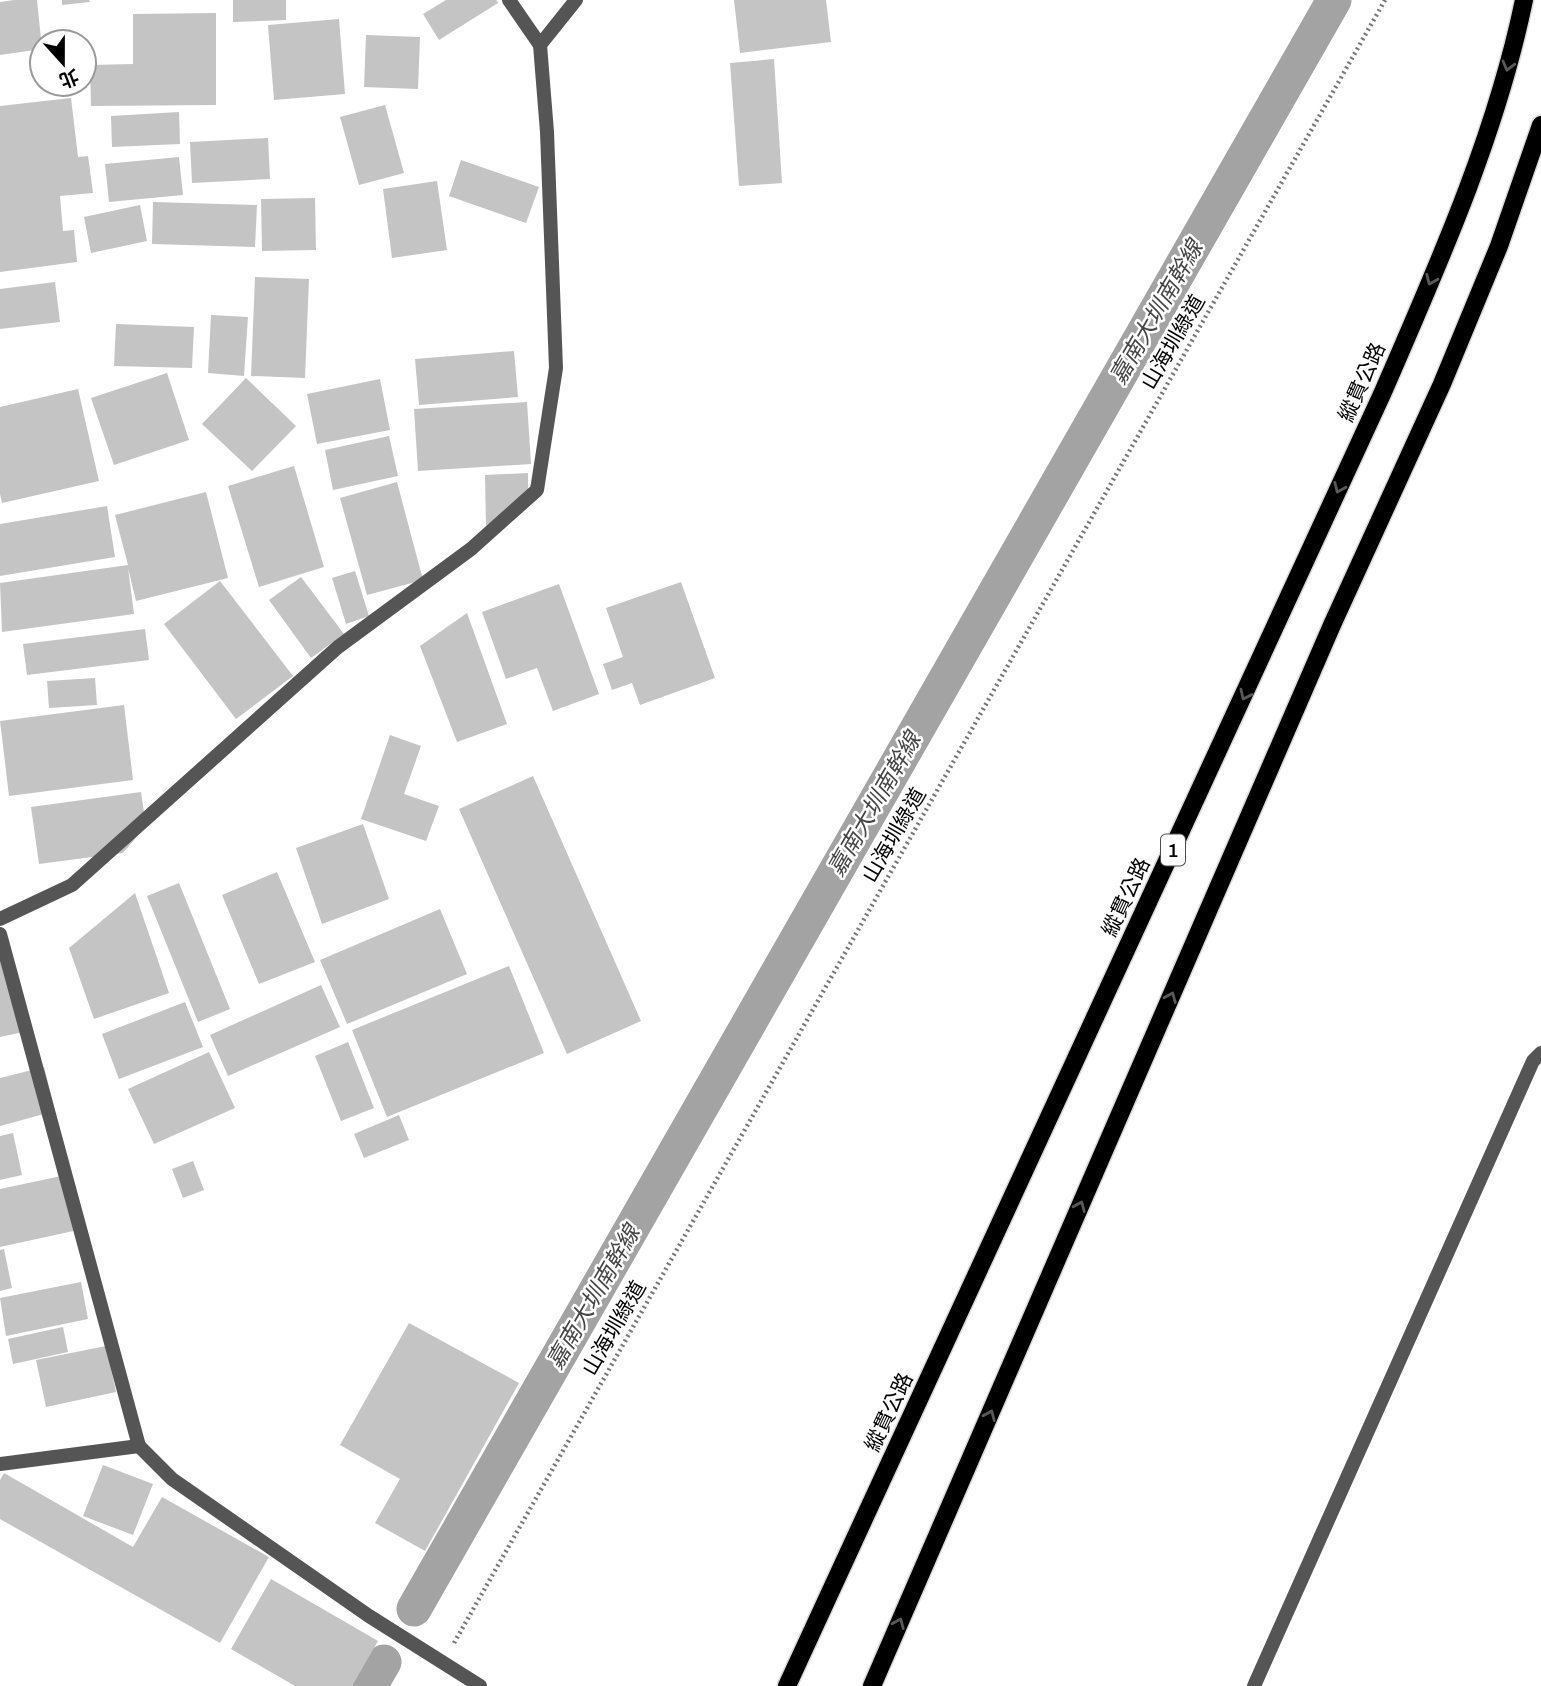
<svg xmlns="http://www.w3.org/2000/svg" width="1541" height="1686" viewBox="0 0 1541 1686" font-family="'Archivo Narrow','Noto Sans TC',sans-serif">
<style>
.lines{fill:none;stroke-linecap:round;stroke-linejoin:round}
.canal{stroke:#a3a3a3;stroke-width:35}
.building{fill:#c4c4c4}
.primary-casing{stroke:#dbdbdb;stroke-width:21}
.path{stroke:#777;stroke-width:4.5;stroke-dasharray:2 3.5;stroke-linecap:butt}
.service{stroke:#555;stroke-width:14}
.tertiary{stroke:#555;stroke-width:14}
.primary{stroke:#000;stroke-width:18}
.oneway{stroke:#595959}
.labels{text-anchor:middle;stroke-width:5;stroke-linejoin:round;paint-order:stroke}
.shield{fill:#fff;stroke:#4c4c4c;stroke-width:2}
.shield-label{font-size:19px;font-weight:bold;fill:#000}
.street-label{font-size:21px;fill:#000;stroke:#fff}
.water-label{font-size:23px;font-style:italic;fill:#444;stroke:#fff}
</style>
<rect width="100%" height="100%" fill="#fff"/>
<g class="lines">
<path class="canal" d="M414,1609L1334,0
M370,1686L384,1662"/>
</g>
<path class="building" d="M14,0H37L42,49L0,55V2Z
M62,0H89L90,2L62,5Z
M233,0H286V20L233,22Z
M446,0H496L498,3L439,40L423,14Z
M734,0H826L831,42L740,53Z
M216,13V105L91,106L90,65L133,64V14Z
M339,19L345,94L274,100L268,25Z
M366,35L420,37L418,89L364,87Z
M774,59L782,183L739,186L730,63Z
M71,98L78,157L88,156L93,193L60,196L63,231L74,230L77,262L0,272V106Z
M385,105L404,173L359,185L340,117Z
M179,112L180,144L112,147L111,116Z
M268,138L270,179L192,183L190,142Z
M179,157L183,195L109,202L105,164Z
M461,160L539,187L526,223L449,196Z
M437,181L447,250L392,258L383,189Z
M315,198L316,250L262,251L261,199Z
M153,202L257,205L255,247L152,244Z
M140,205L147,241L91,253L84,217Z
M255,277L309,279L305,378L251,376Z
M55,282L60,322L0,329V289Z
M211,315L248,317L244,376L208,373Z
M116,324L194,327L192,368L114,366Z
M514,351L518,397L419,405L415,359Z
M167,373L189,440L114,465L91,398Z
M246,378L296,426L252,471L202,424Z
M380,379L390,430L317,444L307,394Z
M78,389L99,481L2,503L0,494V407Z
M527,402L531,464L418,471L414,409Z
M389,436L398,476L333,490L325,450Z
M294,466L324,567L259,587L228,486Z
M528,473V493L486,526L485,475Z
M397,482L423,580L367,595L340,498Z
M206,492L228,578L136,601L128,568L134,614L2,632L0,583L128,565L115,515Z
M107,506L115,557L0,576V524Z
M355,571L369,616L346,624L332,578Z
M301,577L344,634L311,658L269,600Z
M220,581L293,676L236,719L164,624Z
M681,582L715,678L640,705L632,683L612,690L603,664L623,657L606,608Z
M559,584L599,694L553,711L537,668L506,679L482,612Z
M467,613L507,724L457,742L420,646Z
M145,629L149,660L27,675L23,644Z
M95,678L97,705L49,708L47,681Z
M124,705L133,780L9,796L0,721Z
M390,735L421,746L404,794L439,806L426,841L361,819Z
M533,776L641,1021L567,1054L459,809Z
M141,792L146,826L123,853L39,864L31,807Z
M363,824L389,899L322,924L296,848Z
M277,872L315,962L259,984L222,895Z
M179,883L230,1009L198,1022L147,896Z
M135,893L169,993L94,1019L69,948Z
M440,909L467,974L347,1024L320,960Z
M11,959L28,1031L0,1037V961Z
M509,966L544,1053L387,1117L352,1030Z
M321,985L340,1027L228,1076L210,1035Z
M185,1002L203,1047L119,1079L102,1034Z
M348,1042L374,1108L341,1121L315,1056Z
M209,1052L235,1108L154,1144L128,1089Z
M44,1067L55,1111L0,1126V1078Z
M399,1115L409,1140L364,1158L354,1134Z
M13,1133L22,1175L0,1180V1136Z
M193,1161L204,1190L183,1198L172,1169Z
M66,1175L78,1230L0,1247V1189Z
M4,1249L12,1288L0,1291V1250Z
M81,1282L88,1319L6,1336L0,1298Z
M409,1323L519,1383L425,1551L375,1523L400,1479L340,1445Z
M63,1327L68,1352L13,1364L8,1339Z
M106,1346L116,1392L46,1407L36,1360Z
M103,1465L153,1484L133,1535L83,1516Z
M4,1473L133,1547L162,1497L269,1557L220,1643L0,1519V1480Z
M271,1579L378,1641L352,1686H295L231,1649Z"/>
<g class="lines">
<g class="primary-casing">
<path id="primary" d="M787,1686L1383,392C1438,265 1496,136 1524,0
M872,1686L1332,625L1442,384L1499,246L1541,125"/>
</g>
<path class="path" d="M454,1643L1385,0"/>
<path class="service" d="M540,45L576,0
M0,919L72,885L338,647L471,549L537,490L556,368L547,132L540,45L509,0
M0,1464L139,1446
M1254,1686L1533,1061L1541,1053"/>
<path class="tertiary" d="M0,934L139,1446L172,1479L369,1616L480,1686"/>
<use href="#primary" class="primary"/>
</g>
<defs><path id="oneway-chevron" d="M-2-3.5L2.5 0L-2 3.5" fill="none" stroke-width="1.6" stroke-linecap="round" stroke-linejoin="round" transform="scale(1.75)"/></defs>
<g class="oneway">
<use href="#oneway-chevron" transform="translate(1508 66) rotate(105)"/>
<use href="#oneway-chevron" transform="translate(1431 280) rotate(113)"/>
<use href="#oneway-chevron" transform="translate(1339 488) rotate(114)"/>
<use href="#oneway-chevron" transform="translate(1245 695) rotate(115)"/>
<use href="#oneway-chevron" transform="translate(1171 997) rotate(-67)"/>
<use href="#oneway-chevron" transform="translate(1080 1206) rotate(-67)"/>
<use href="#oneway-chevron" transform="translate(990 1415) rotate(-67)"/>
<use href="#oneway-chevron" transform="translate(899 1623) rotate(-67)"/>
</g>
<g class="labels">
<rect class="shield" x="1161" y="834.5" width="24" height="31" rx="5"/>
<g class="shield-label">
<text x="1173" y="857">1</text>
</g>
<g class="street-label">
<text transform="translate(1173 342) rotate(-60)" y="7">山海圳綠道</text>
<text transform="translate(1362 382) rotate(-66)" y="7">縱貫公路</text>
<text transform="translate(894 835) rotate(-60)" y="7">山海圳綠道</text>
<text transform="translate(1126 897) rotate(-65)" y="7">縱貫公路</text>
<text transform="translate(614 1328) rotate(-60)" y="7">山海圳綠道</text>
<text transform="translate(889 1412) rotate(-65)" y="7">縱貫公路</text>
</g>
<g class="water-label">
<text transform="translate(1156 312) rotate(-60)" y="8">嘉南大圳南幹線</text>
<text transform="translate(874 804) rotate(-60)" y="8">嘉南大圳南幹線</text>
<text transform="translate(593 1297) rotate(-60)" y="8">嘉南大圳南幹線</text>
</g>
</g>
<g transform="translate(63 63) rotate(159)"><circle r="33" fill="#ffffff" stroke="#999999" stroke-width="2"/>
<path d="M0-5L12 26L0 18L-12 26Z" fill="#000000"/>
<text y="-10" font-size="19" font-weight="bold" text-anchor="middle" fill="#000000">北</text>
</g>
</svg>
